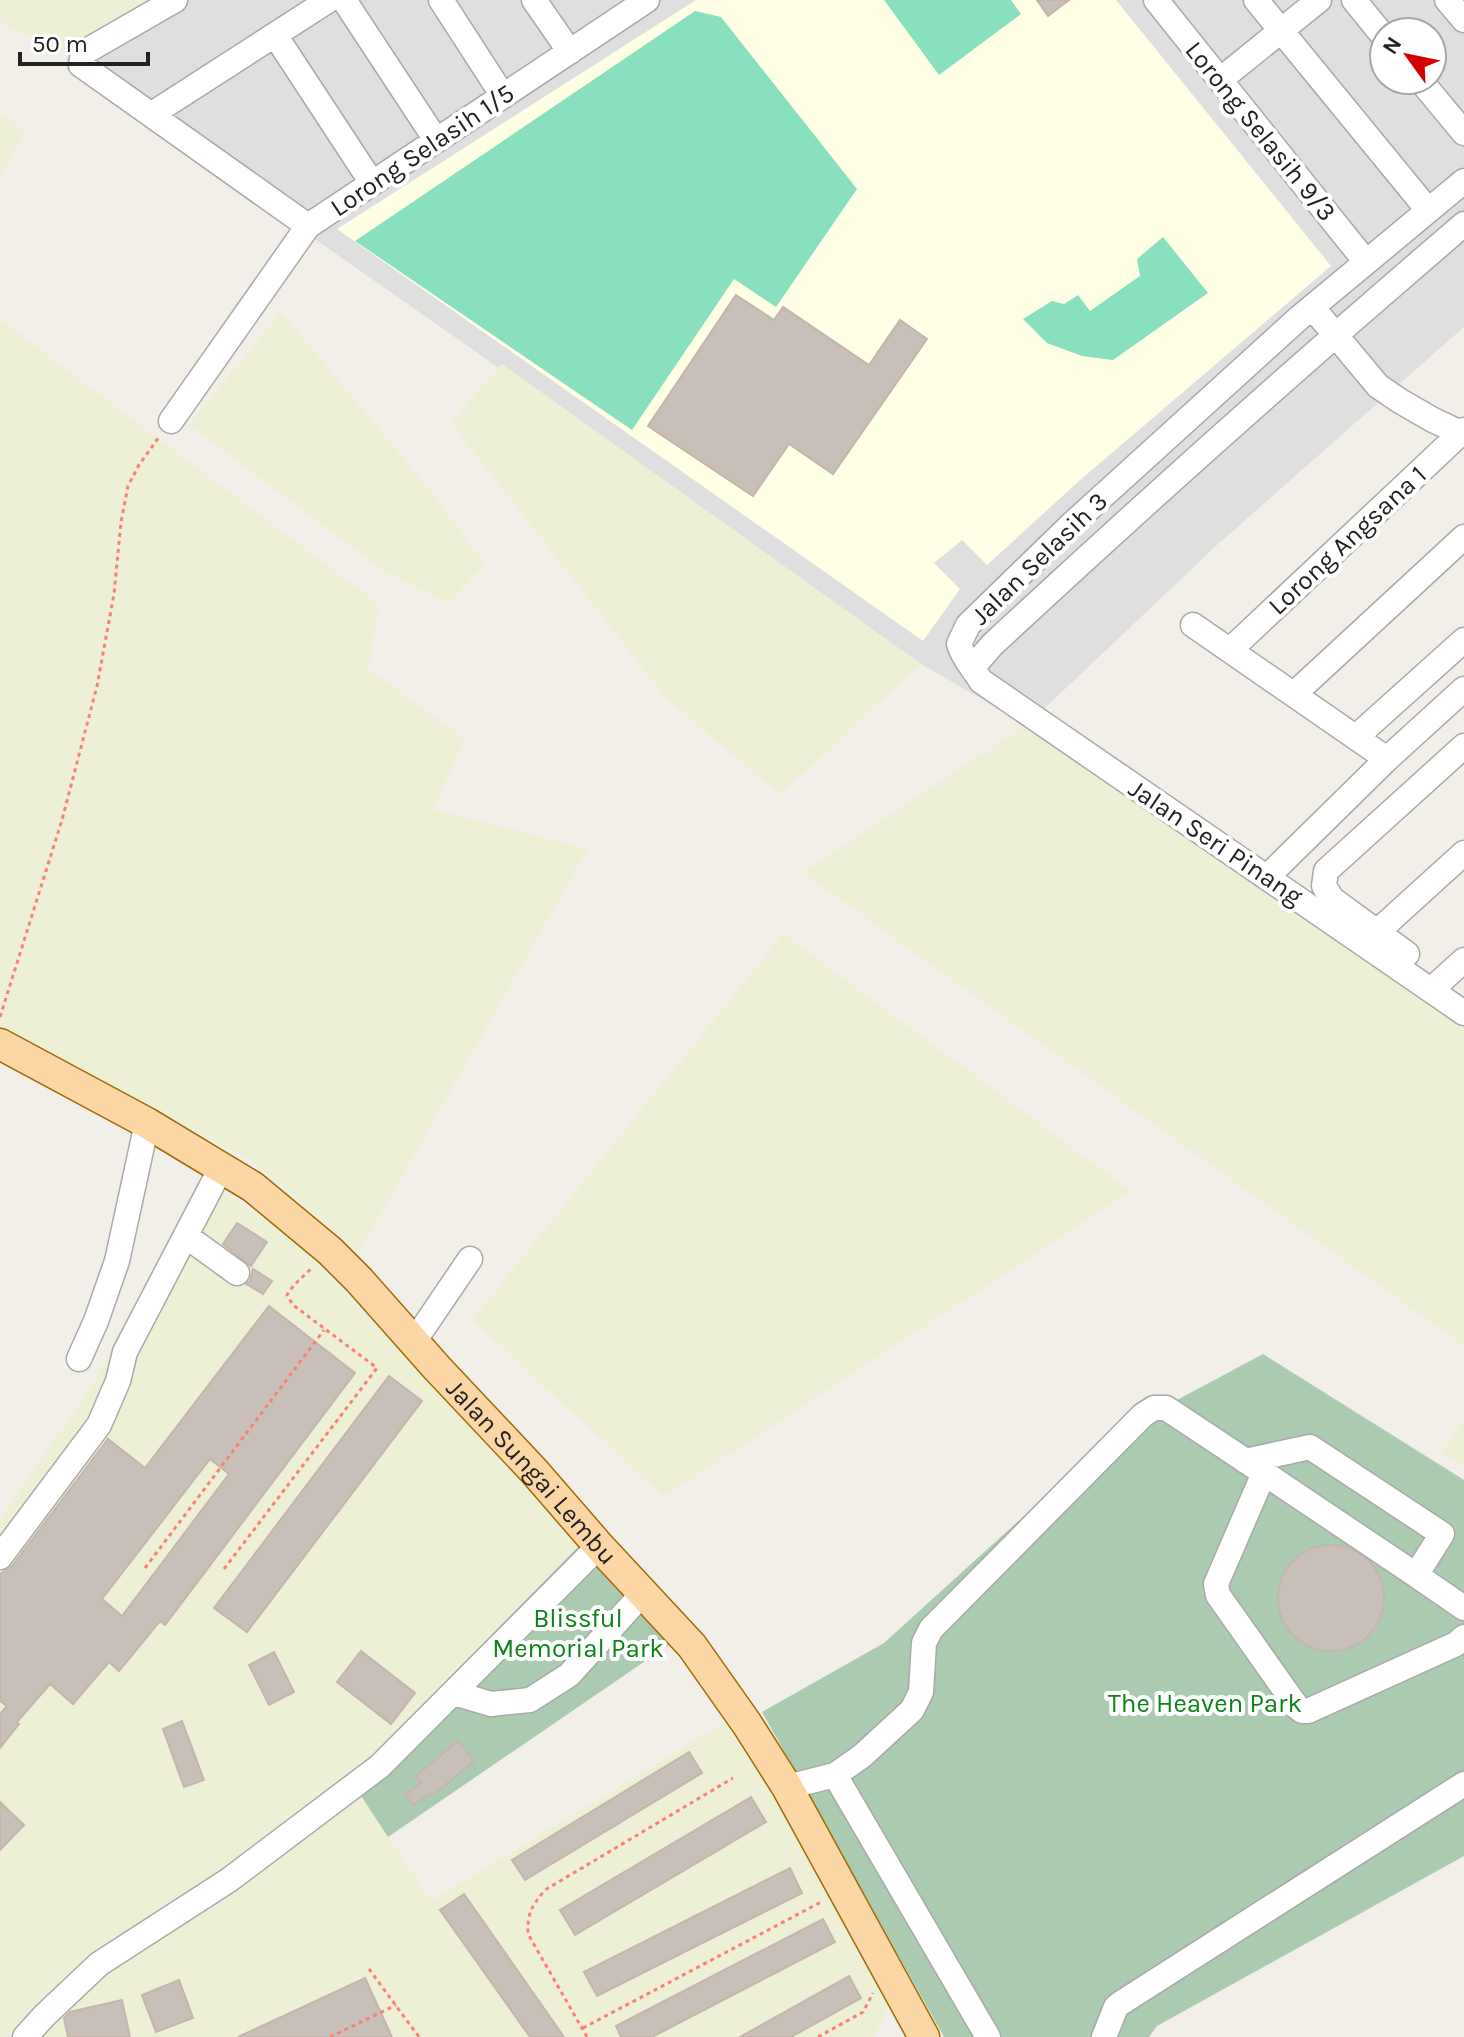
<svg xmlns="http://www.w3.org/2000/svg" width="1464" height="2037" viewBox="0 0 1464 2037" font-family="Karla,sans-serif">
<style>
.residential{fill:#e0dfdf;fill-rule:evenodd}
.education{fill:#ffffe5}
.farmland{fill:#eef0d5}
.cemetery{fill:#aacbaf}
.pitch{fill:#88e0be}
.building{fill:#c7bfb8;stroke:#c4b6ab;stroke-width:2;fill-rule:evenodd}
.lines{fill:none;stroke-linecap:round;stroke-linejoin:round}
.minor-casing{stroke:#a9a9a9;stroke-width:27}
.major-casing{stroke:#a06b00;stroke-width:33}
.path{stroke:#fa8072;stroke-width:3;stroke-dasharray:4 4;stroke-linecap:butt}
.minor{stroke:#fff;stroke-width:24}
.major{stroke:#fcd6a4;stroke-width:30}
.labels{text-anchor:middle;stroke-width:8;stroke-linejoin:round;paint-order:stroke}
.street-label{font-size:26px;fill:#222;stroke:#fff}
.park-label{font-size:26px;fill:#0c8416;stroke:#fff}
</style>
<rect width="100%" height="100%" fill="#f2efe9"/>
<path class="residential" d="M161,0H1464V327L1217,545L1027,725L921,664L312,237L66,68L67,54ZM1384,32H1432V80H1384Z"/>
<path class="education" d="M696,0H1116L1331,266L1079,481L987,565L962,540L934,563L960,589L923,641L337,229Z"/>
<path class="farmland" d="M0,0H161L67,54L0,23Z
M0,113L25,131L0,180Z
M281,312L426,485L485,564L448,603L385,572L189,425Z
M0,319L379,605L368,669L465,739L433,809L588,849L359,1252L252,1161L0,1025Z
M502,364L921,664L780,795L666,698L451,423Z
M1023,727L1464,1027V1346L803,873Z
M783,934L1131,1191L664,1497L472,1320Z
M199,1178L287,1233L445,1397L579,1546L350,1778L431,1901L730,1719L891,2000L874,2037H16L12,2031L6,2037H0V1518L92,1386Z
M1464,1420V1465L1441,1452Z"/>
<path class="cemetery" d="M1263,1354L1464,1480V1856L1157,2026L1149,2037H944L762,1712L884,1643L1144,1407L1177,1400Z
M579,1546L673,1642L388,1837L350,1779Z"/>
<path class="pitch" d="M884,0H1011L1021,14L939,75Z
M695,11L721,17L857,189L776,307L734,279L632,430L355,241Z
M1163,237L1208,293L1113,360L1082,356L1047,343L1023,319L1052,301L1064,304L1078,295L1090,311L1140,276L1137,259Z"/>
<path class="building" d="M1037,0H1069L1048,16Z
M736,295L774,320L783,307L869,365L900,320L927,339L833,474L789,444L753,496L648,426Z
M237,1223L267,1242L251,1266L223,1244Z
M253,1269L272,1281L263,1294L246,1284L250,1281Z
M269,1306L355,1373L165,1625L160,1621L119,1671L109,1662L73,1704L50,1684L17,1722L19,1724L0,1748V1714L7,1706L0,1701V1574L12,1566L108,1439L145,1468ZM210,1459L229,1474L122,1616L102,1599Z
M389,1376L422,1401L247,1632L214,1608Z
M1278 1598a53 53 0 1 1 106 0a53 53 0 1 1-106 0Z
M361,1651L415,1693L391,1724L337,1682Z
M274,1652L294,1692L269,1705L249,1665Z
M182,1721L204,1780L184,1787L163,1729Z
M458,1741L474,1761L432,1796L430,1793L412,1805L405,1794L421,1783L416,1776Z
M689,1752L702,1773L525,1880L512,1860Z
M751,1797L766,1822L575,1935L560,1910Z
M0,1802L24,1825L0,1850Z
M790,1868L802,1893L597,1996L584,1972Z
M464,1894L564,2037H530L440,1910Z
M823,1919L835,1942L652,2037H621L616,2026Z
M849,1976L861,1998L791,2037H740Z
M365,1978L392,2037H238Z
M179,1980L193,2018L156,2032L142,1995Z
M122,2000L130,2037H68L64,2018L70,2012Z"/>
<g class="lines">
<g class="minor-casing">
<path id="minor" d="M175,0L83,53L81,65L308,226
M344,0L436,140
M441,0L503,96
M534,0L570,52
M1156,0L1366,262
M1256,0L1428,210
M1354,0L1384,37
M1447,0L1464,20
M275,35L372,183
M1220,80L1319,0
M1420,80L1464,133
M152,114L329,0
M1464,181L1299,318L1072,524L968,625L959,644C963,658 973,668 981,681L1464,1013
M1312,307L1378,386L1400,401L1433,420L1461,433
M171,421L308,226L647,0
M1193,625L1387,759
M1230,650L1464,430
M973,667L992,645C1147,501 1304,361 1464,224
M1294,694L1464,537
M1356,737L1464,640
M1267,877L1387,759L1464,689
M1377,932L1464,853
M1407,954L1332,899L1324,886L1326,871L1464,746
M1431,990L1464,960
M186,1236L237,1273
M413,1343L470,1259
M79,1359L96,1321L117,1261L147,1123
M1245,1461L1310,1447L1442,1534L1416,1575L1464,1608
M1264,1473L1416,1575
M0,1557L99,1425L118,1381L125,1352L221,1168
M454,1693L491,1704L530,1700L569,1675L643,1593
M835,1775L988,2037
M787,1787L835,1775L862,1756L912,1710L921,1692L924,1643L931,1629L1143,1415L1154,1408H1166L1264,1473L1216,1584L1218,1595L1297,1707L1302,1711H1308L1456,1644L1464,1637
M25,2037L44,2016L99,1964L229,1880L380,1766L599,1546
M1104,2037L1116,2007L1121,2003L1464,1784"/>
</g>
<g class="major-casing">
<g id="major">
<path id="s1" d="M0,1044L147,1123L253,1187L330,1251L359,1280L437,1368L534,1471L599,1546L692,1646L747,1724L787,1787L924,2037"/>
</g>
</g>
<path class="path" d="M0,1017L62,820L97,686L114,594L121,522L128,486L139,465L159,437
M145,1568L324,1330
M224,1569L377,1368L293,1305L287,1295L294,1285L313,1267
M369,1969L419,2037
M583,2028L823,1901
M330,2037L396,2005
M587,2037L528,1934C527,1913 532,1906 545,1890L733,1778
M818,2037L863,2012L873,1993"/>
<use href="#minor" class="minor"/>
<use href="#major" class="major"/>
</g>
<g class="labels">
<g class="street-label">
<text transform="translate(1261 131) rotate(51)" y="9">Lorong Selasih 9/3</text>
<text transform="translate(422 150) rotate(-34)" y="9">Lorong Selasih 1/5</text>
<text transform="translate(1347 540) rotate(-43)" y="9">Lorong Angsana 1</text>
<text transform="translate(1039 558) rotate(-44)" y="9">Jalan Selasih 3</text>
<text transform="translate(1216 842) rotate(34)" y="9">Jalan Seri Pinang</text>
<text dy="9" stroke="none"><textPath href="#s1" startOffset="690">Jalan Sungai Lembu</textPath></text>
</g>
<g class="park-label">
<text x="578" y="1627">Blissful<tspan x="578" dy="30">Memorial Park</tspan></text>
<text x="1205" y="1712">The Heaven Park</text>
</g>
</g>
<g transform="translate(1408 56) rotate(303)"><circle r="38" fill="#ffffff" stroke="#a7a7a7" stroke-width="2"/>
<path d="M0-6L14 30L0 20L-14 30Z" fill="#d40000"/>
<text y="-12" font-size="22" font-weight="bold" text-anchor="middle" fill="#222222">N</text>
</g>
<path d="M20 52v12h128v-12" fill="none" stroke="#222222" stroke-width="4"/>
<text x="32" y="52" font-size="24" fill="#222222" stroke="#ffffff" stroke-width="6" paint-order="stroke">50 m</text>
</svg>
